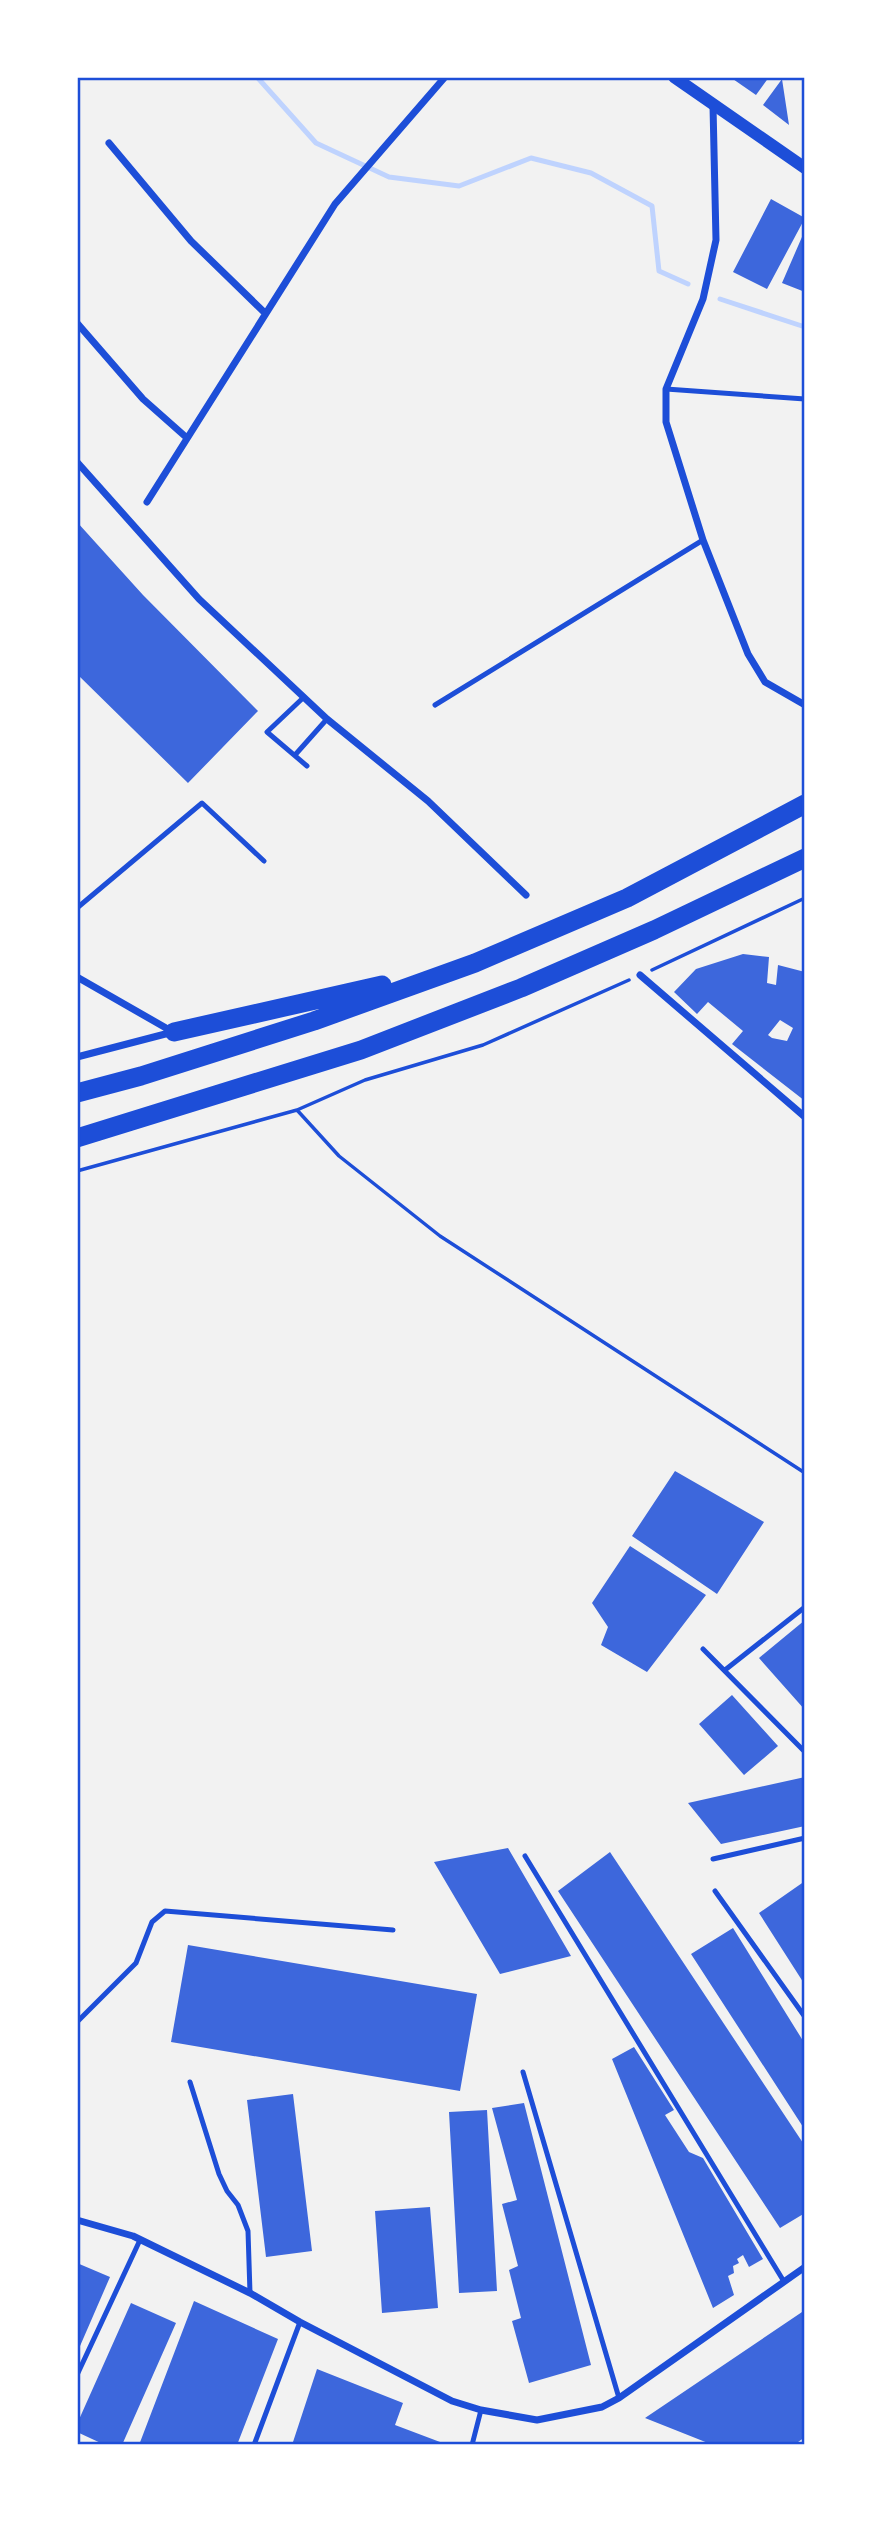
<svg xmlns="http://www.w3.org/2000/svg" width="882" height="2522" viewBox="0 0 882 2522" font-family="Mulish,sans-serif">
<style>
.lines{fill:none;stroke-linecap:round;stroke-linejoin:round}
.stream{stroke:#bfd3fe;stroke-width:5}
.building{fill:#3d67dc;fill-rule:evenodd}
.path{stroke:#1d4ed8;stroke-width:3.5}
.service{stroke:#1d4ed8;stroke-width:5}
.minor{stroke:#1d4ed8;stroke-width:7}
.tertiary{stroke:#1d4ed8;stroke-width:12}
.trunk{stroke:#1d4ed8;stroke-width:19}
.neatline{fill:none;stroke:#1d4ed8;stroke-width:2.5}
</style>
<rect width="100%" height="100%" fill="#f2f2f2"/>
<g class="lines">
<path class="stream" d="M257,77L316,143L389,177L459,186L531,158L591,173L652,206L659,271L688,284
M720,299L805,327"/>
</g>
<path class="building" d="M730,77H769L756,95Z
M782,79L789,125L763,105Z
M771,199L805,218L767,289L733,272Z
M805,230V292L782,283Z
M77,522L143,595L258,711L188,783L77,674Z
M743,954L769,957L767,983L776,985L778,965L805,972V1101L732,1044L743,1031L708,1002L697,1014L674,992L696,969ZM780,1020L793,1028L787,1041L772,1038L768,1035Z
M675,1471L764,1522L717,1594L632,1536Z
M630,1546L706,1595L647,1672L601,1645L608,1627L592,1603Z
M805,1620V1710L759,1658Z
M732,1695L778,1746L744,1775L699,1724Z
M805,1777V1826L721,1844L688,1803Z
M508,1848L571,1956L500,1974L434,1862Z
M610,1852L805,2146V2213L780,2228L558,1891Z
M805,1881V1985L759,1913Z
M733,1928L805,2044V2130L691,1954Z
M188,1945L477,1994L460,2091L171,2042Z
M634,2047L674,2110L665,2115L689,2152L703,2158L763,2259L749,2267L743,2255L737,2259L739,2263L733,2266L734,2273L728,2276L734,2295L713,2308L612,2059Z
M293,2094L312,2251L266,2257L247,2100Z
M524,2103L591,2365L529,2383L512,2321L521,2318L509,2270L518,2266L502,2204L517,2200L492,2108Z
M487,2110L497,2291L459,2293L449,2112Z
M430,2207L438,2308L382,2313L375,2211Z
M77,2263L110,2277L77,2353Z
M194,2301L278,2339L237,2445H139Z
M131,2303L176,2323L122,2445H105L77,2432V2424Z
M805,2310V2437L794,2445H713L645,2418Z
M317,2369L403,2403L395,2425L448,2445H292Z"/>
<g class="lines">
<path class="path" d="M652,970L805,898
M297,1110L339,1156L440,1236L805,1473
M77,1171L297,1110L365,1080L483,1045L629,980"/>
<path class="service" d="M666,389L805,399
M304,697L267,732L307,766
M435,705L703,540
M295,755L327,719
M77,908L202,803L264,861
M703,1649L805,1752
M725,1670L805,1607
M525,1856L783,2280
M713,1859L805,1838
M715,1891L805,2017
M77,2022L136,1963L152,1922L165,1911L393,1930
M523,2072L619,2398
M190,2082L219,2174L227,2191L238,2205L248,2231L250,2293
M77,2375L140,2240
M254,2445L300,2322
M472,2445L481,2410"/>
<path class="minor" d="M713,106L716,240L703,299L666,389V422L703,540L748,654L765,682L805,705
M109,143L191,241L265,313
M77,323L143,399L187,438
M77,462L199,599L327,719L428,801L526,895
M147,502L335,204L445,77
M640,975L805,1117
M77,977L173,1032
M77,1057L173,1032
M77,2220L133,2236L250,2293L300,2322L452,2401L481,2410L537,2420L602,2407L619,2398L805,2267"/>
<path class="tertiary" d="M674,77L805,168"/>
<path class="trunk" d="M174,1032L382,985
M77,1093L141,1076L314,1021L475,963L627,898L805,804
M77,1138L361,1050L521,988L654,930L805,858"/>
</g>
<rect width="882" height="2522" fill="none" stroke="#ffffff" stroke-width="158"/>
<rect x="79" y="79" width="724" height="2364" class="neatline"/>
</svg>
